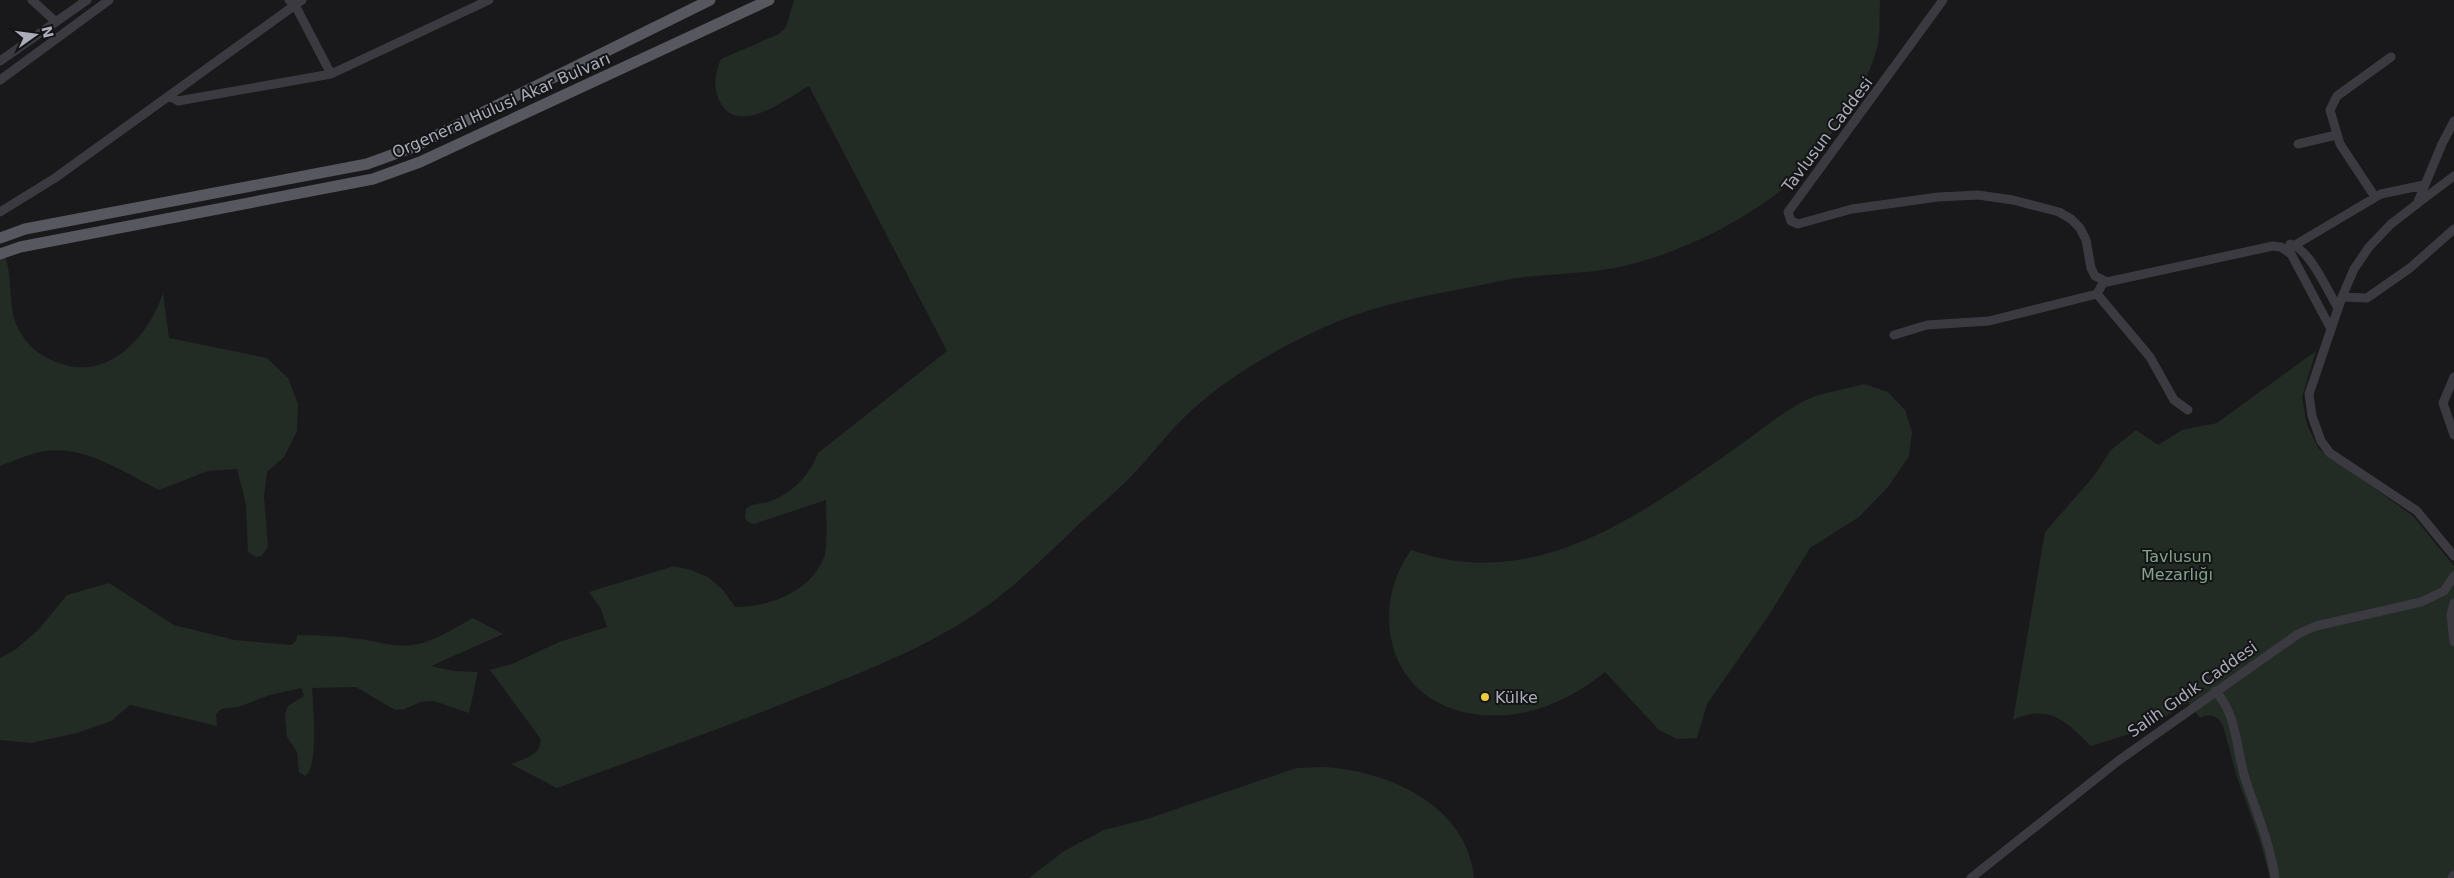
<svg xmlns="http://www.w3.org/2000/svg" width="2454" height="878" viewBox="0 0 2454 878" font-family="'DejaVu Sans',sans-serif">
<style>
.green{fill:#232b25}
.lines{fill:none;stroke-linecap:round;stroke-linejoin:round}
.minor{stroke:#3a3a40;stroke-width:9}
.major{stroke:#56575f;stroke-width:11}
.poi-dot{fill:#edcb3e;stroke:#141416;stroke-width:2}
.labels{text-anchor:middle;stroke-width:4;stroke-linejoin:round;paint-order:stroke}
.street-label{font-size:16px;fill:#abaeba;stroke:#141416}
.park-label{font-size:16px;fill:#83a48a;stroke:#141416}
.poi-label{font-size:16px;fill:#abaeba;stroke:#141416;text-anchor:start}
</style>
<rect width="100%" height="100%" fill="#19191b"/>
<path class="green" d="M794,0H1880C1879,15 1881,32 1877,48C1867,93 1809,171 1771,198C1728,229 1675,254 1624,266C1594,273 1566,273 1536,276C1514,277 1493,283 1472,287C1418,297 1366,307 1316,331C1273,351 1229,377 1193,409C1173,427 1157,448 1139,468C1121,488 1099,506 1079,524C1052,550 1025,577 995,600C938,643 873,668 807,694C724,728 640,757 557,788L511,764C524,759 543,755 540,738L490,670L512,664L559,642L607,627L601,609L589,592L674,566L691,570L708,577L723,590L735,607C769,607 811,592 824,557C828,547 826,513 826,500L754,524L748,522L745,518L746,509C752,503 760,504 768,502C792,494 809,476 818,453L947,351L809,86C787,98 737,139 719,100C713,87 715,72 721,59L779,34L786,27Z
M0,246C16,271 5,305 19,330C27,345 40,356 56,362C107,383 148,338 163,293L169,338L267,358L288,378L298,404L297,431L284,457L267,472L264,497L268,547L262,556L256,557L248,552L246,504L237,469L208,471L159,490C123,472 82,443 40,452C27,455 13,461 0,466Z
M2316,351L2302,397L2307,425L2319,449L2413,516L2454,566V878H2270L2260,841L2237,777L2223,726C2218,716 2210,713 2200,718L2188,702L2148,728L2091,746C2067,722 2049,703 2013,720L2045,532L2094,476L2111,450L2136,430L2158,445L2182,430L2217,423Z
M1864,384L1888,392L1905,410L1912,432L1909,456L1888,487L1859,517L1810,548L1769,615L1707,704L1697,738L1677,739L1659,730L1605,672C1564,706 1507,727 1453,709C1384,686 1372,604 1411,550C1537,594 1641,514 1740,445C1759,432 1785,410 1806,400C1823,392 1846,389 1864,384Z
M109,583L174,625L235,640L291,645L296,641L297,635C318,635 339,636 359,639C377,641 395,648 413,645C434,642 454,628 473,618L503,634L431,666L454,671L478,672L469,713L434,701L421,702L404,709L395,710L356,687L312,688C313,704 319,768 305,776L299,772L297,752L287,737L285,714L288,706L304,696L301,688L270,695L238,707L221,709L216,714L217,726L130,705L111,721L77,733L31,743L0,740V658L15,650L38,630L67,595Z
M1325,767C1389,771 1468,806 1474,878H1029L1064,851L1104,830L1147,819L1296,768Z"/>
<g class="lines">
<path class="minor" d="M32,0L56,22
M289,0L295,5L331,74
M1943,0L1788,212L1791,221L1798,224L1852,209L1938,197L1978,195L2013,200L2059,212L2071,219L2080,228L2086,240L2091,268L2095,276L2107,282L2273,246L2281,247L2291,254L2331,329
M0,61L87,0
M0,80L109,0
M170,96L178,101L331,74L489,0
M2454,121L2442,144L2417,204L2391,224L2369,247L2354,269L2342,297L2309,394L2312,416L2321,441L2330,453L2417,511L2454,556
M2298,144L2336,135
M2375,197L2340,144L2330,110L2337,96L2391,57
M2418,203L2454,176
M0,212L55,178L302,0
M2290,244C2310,249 2327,290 2338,308
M2295,245L2381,194L2424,185
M2104,281L2097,294L2150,357L2174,400L2188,410
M2342,297L2367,298L2410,268L2454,229
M1894,335L1927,325L1989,321L2097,294
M2454,377L2443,403L2454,435
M2454,603L2451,615L2454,642
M2215,691C2237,713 2236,749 2245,778C2256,812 2270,842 2275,878
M1971,878L2118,761L2298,634L2316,626L2421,602L2444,591L2454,576
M2452,878L2454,875"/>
<path class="major" d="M0,238L25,229L367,164L411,148L710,0
M0,254L20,247L373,179L420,162L769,0"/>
</g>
<circle class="poi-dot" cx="1485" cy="697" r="5"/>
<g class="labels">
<g class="street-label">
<text transform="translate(501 105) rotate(-24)" y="6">Orgeneral Hulusi Akar Bulvarı</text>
<text transform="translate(1827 134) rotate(-53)" y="6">Tavlusun Caddesi</text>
<text transform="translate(2192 689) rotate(-35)" y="6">Salih Gıdık Caddesi</text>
</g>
<g class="park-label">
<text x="2177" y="562">Tavlusun<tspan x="2177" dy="18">Mezarlığı</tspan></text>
</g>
<g class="poi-label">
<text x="1495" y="703">Külke</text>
</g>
</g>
<g transform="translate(35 35) rotate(76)" stroke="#141416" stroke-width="4" paint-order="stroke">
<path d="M0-4L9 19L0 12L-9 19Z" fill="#abaeba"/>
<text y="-8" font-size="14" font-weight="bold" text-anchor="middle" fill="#abaeba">N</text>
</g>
</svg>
